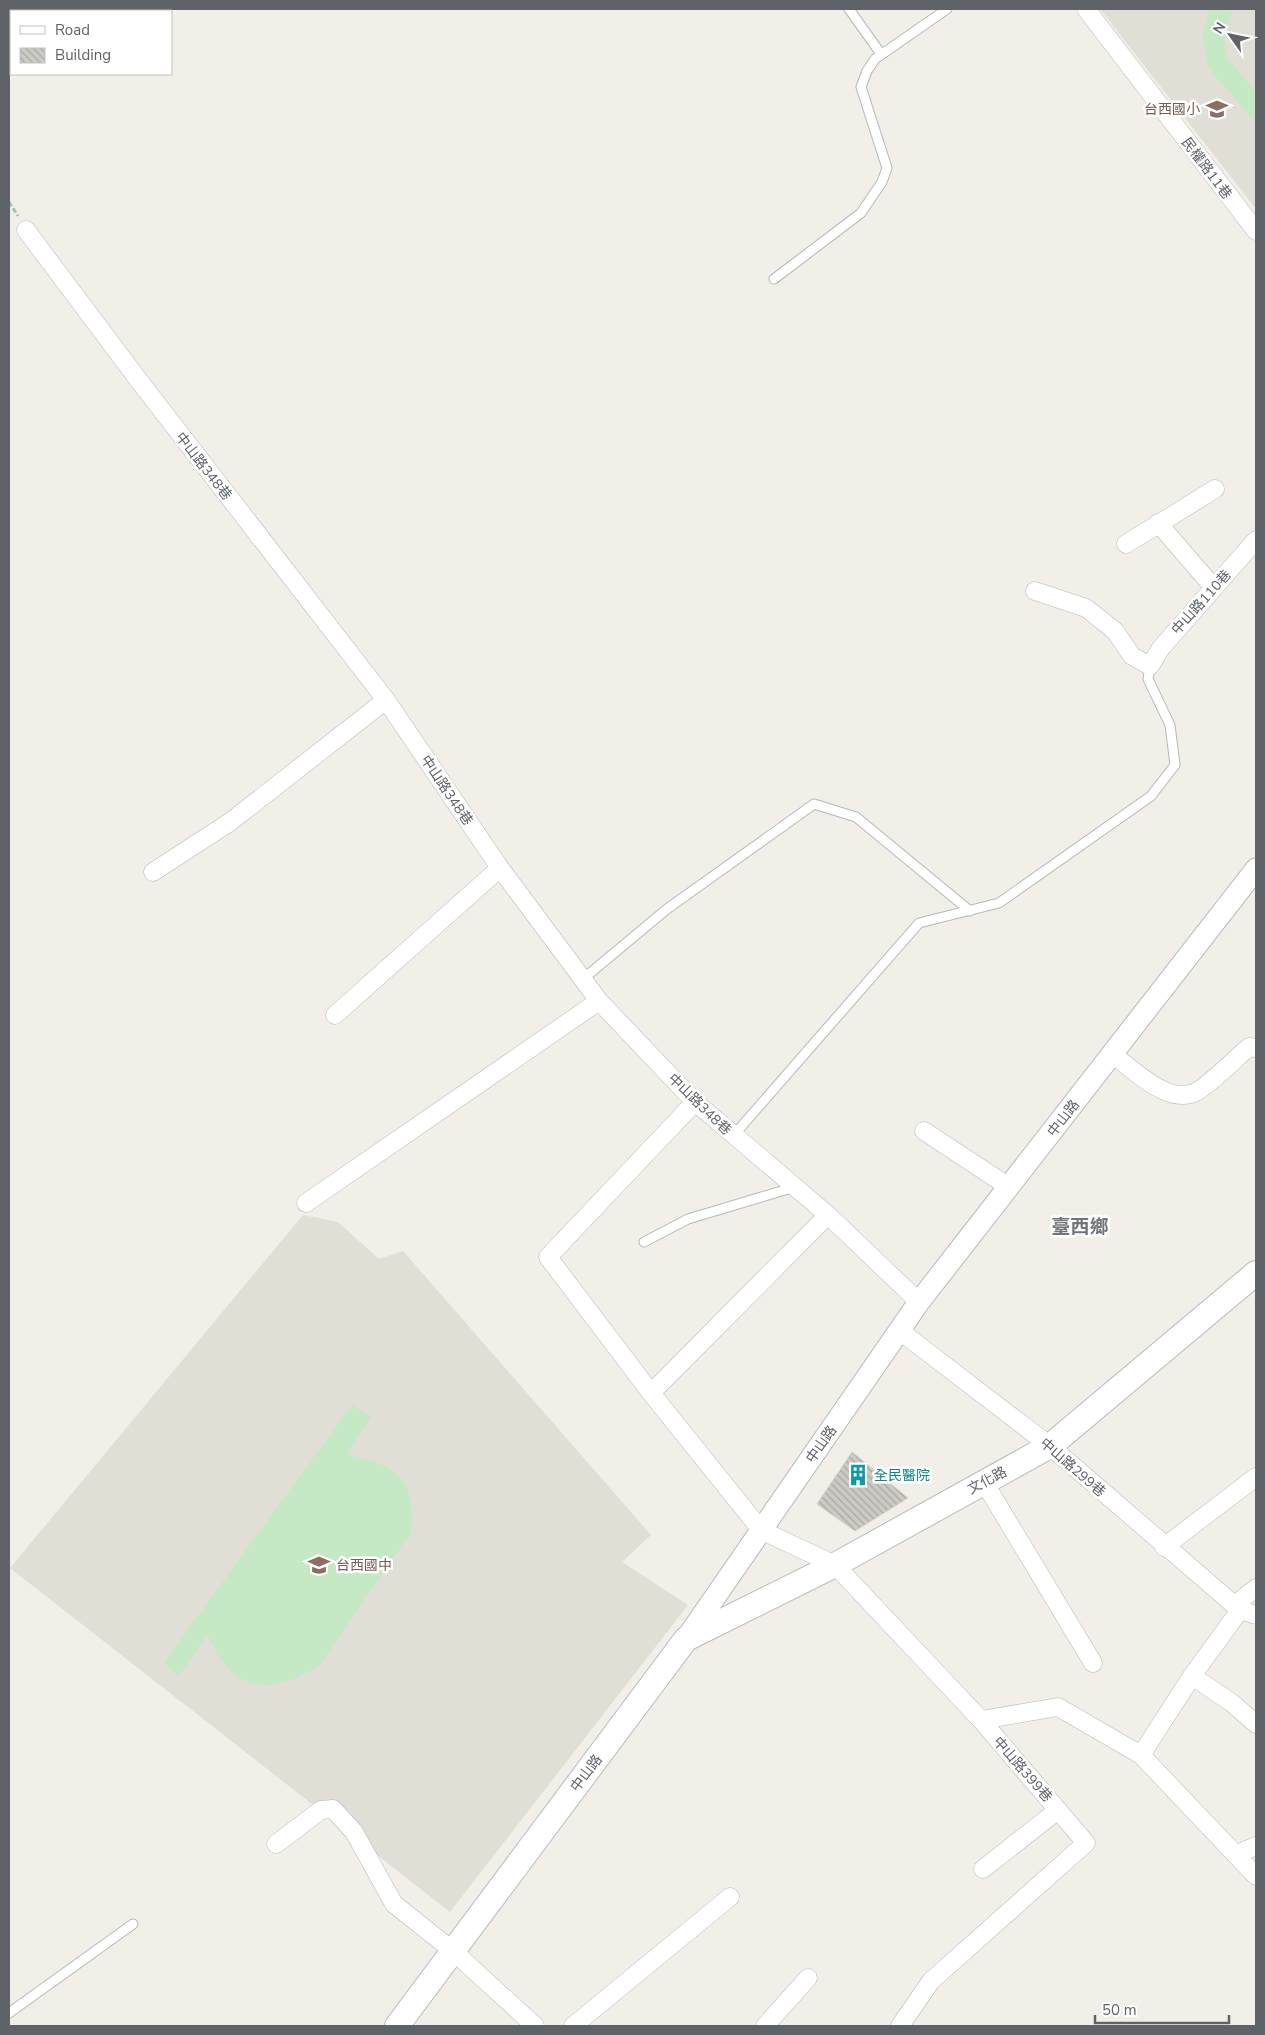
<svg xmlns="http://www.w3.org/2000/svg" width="1265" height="2035" viewBox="0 0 1265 2035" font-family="'Nunito Sans','Noto Sans TC',sans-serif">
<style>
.education{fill:#e1ded6}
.grass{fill:#c5e8c5}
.building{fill:url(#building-back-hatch);stroke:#d6d1c6}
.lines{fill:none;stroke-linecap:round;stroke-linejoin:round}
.service-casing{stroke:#b5b8bc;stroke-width:11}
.minor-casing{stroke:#b5b8bc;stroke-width:19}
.tertiary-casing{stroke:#b5b8bc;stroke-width:23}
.secondary-casing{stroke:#b6babf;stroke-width:26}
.path{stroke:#9cc7a9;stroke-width:3;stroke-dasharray:5 2.5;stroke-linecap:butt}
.service{stroke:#fff;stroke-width:9}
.minor{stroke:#fff;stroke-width:18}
.tertiary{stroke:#fff;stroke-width:21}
.secondary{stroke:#fff;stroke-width:24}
.labels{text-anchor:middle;stroke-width:5;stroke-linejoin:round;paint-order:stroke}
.education-label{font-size:14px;fill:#785e54;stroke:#fff;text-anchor:end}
.street-label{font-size:14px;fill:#5f6368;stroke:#fff}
.culture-label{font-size:14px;fill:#0d838f;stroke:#fff;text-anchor:start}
.district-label{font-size:19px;font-weight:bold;fill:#70757a;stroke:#fff}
</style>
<defs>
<pattern id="building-back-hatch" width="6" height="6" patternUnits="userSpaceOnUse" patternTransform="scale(1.25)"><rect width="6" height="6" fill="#cccac5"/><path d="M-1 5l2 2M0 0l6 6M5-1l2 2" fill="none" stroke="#a9a8a4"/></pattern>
</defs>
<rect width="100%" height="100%" fill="#f1efe8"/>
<path class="education" d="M1100,9H1256V209Z
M303,1215L338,1222L379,1259L403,1251L651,1535L622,1562L688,1605L450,1912L10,1568Z"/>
<path class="grass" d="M1210,9H1233L1224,38L1227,58L1256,92V123L1207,66L1203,34Z
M352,1405L371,1417L347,1455C398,1466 415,1475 411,1532L320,1665C286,1686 249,1699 221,1659C215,1652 212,1643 207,1635L179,1676L164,1662Z"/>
<path class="building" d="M852,1452L908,1498L855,1531L817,1504Z"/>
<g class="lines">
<g class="service-casing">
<path id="service" d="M849,9L881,54
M774,279L861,213L882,182L887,168L861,87L867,71L875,59L947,9
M583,979L667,909L814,804L856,817L970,911
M733,1136L919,923L999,903L1151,796L1175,765L1170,725L1148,679L1150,666
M644,1242L688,1219L795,1187
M9,2013L133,1924"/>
</g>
<g class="minor-casing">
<path id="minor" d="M1086,9L1256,231
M26,230L140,382L386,700L500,868L599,1001L695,1102L828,1215L919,1302
M1158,523L1214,588
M1126,544L1215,489
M1035,591L1086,608L1115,631L1132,656L1150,666L1161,648L1256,540
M153,872L230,822L386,700
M335,1015L500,868
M1112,1054C1133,1069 1168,1106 1196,1092C1209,1085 1236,1058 1249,1047L1256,1048
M695,1102L548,1257L651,1393L761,1530L835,1565L981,1720L1086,1843L931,1981L900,2026
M924,1131L1009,1187
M306,1203L599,1001
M900,1331L1050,1446L1240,1610L1256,1615
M651,1393L828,1215
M984,1482L1093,1663
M1164,1547L1256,1477
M1192,1676L1232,1703L1256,1724
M981,1720L1058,1707L1141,1755L1256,1876
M1141,1755L1192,1676L1240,1610L1242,1599L1256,1588
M276,1844L321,1810L333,1809L354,1832L394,1904L453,1951L535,2026
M1237,1854L1256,1846
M983,1869L1058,1810
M573,2026L730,1897
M765,2026L808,1978"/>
</g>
<g class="tertiary-casing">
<path id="tertiary" d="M686,1639L919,1302L1256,869"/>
</g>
<g class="secondary-casing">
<path id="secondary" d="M397,2026L686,1639L835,1565L1050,1446L1256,1273"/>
</g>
<path class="path" d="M9,202L18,216"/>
<use href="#service" class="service"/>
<use href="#minor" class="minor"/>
<use href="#tertiary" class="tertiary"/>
<use href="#secondary" class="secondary"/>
</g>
<defs>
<g id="school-bare" transform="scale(1.725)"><path d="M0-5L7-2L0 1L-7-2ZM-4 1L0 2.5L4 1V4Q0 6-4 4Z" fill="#8d6e63" stroke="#fff" stroke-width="2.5" paint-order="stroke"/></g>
<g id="building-bare" transform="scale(1.725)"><path d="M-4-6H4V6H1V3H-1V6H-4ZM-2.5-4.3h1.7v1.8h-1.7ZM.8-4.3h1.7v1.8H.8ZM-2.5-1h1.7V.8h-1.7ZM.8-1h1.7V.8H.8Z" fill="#0f9aa8" stroke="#fff" stroke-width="2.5" paint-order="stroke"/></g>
</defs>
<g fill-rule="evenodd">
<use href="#school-bare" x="1217" y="109"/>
<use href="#building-bare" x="858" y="1475"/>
<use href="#school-bare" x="319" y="1565"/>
</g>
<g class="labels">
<g class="education-label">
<text x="1200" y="114">台西國小</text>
<text x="336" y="1570" text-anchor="start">台西國中</text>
</g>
<g class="street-label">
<text transform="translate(1207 168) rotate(53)" y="5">民權路11巷</text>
<text transform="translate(204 466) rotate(52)" y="5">中山路348巷</text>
<text transform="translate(1201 602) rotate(-48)" y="5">中山路110巷</text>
<text transform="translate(447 790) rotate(56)" y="5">中山路348巷</text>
<text transform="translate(700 1104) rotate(44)" y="5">中山路348巷</text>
<text transform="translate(1063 1118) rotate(-52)" y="5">中山路</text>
<text transform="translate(821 1444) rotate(-55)" y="5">中山路</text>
<text transform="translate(1073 1467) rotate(41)" y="5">中山路299巷</text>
<text transform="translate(987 1480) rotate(-28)" y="5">文化路</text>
<text transform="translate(1023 1769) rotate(49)" y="5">中山路399巷</text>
<text transform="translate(586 1773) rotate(-53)" y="5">中山路</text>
</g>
<g class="culture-label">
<text x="874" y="1480">全民醫院</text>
</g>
<g class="district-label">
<text x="1080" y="1233">臺西鄉</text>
</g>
</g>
<rect width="1265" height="2035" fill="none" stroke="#5f6368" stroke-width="20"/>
<rect x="10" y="10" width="162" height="65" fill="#ffffff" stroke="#bfc1c3"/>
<rect x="20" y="26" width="25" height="8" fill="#ffffff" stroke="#bfc1c3"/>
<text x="55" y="35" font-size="15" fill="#5f6368">Road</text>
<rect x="20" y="48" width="25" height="15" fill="url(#building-back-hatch)" stroke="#bfc1c3"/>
<text x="55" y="60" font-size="15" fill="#5f6368">Building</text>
<g transform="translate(1230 35) rotate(303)" stroke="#ffffff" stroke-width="4" paint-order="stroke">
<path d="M0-4L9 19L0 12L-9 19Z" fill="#5f6368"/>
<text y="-8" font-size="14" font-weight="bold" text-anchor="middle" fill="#5f6368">N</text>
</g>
<path d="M1095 2015v8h134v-8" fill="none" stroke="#5f6368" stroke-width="2.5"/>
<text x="1102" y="2015" font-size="15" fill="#5f6368" stroke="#ffffff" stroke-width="4" paint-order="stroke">50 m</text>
</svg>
